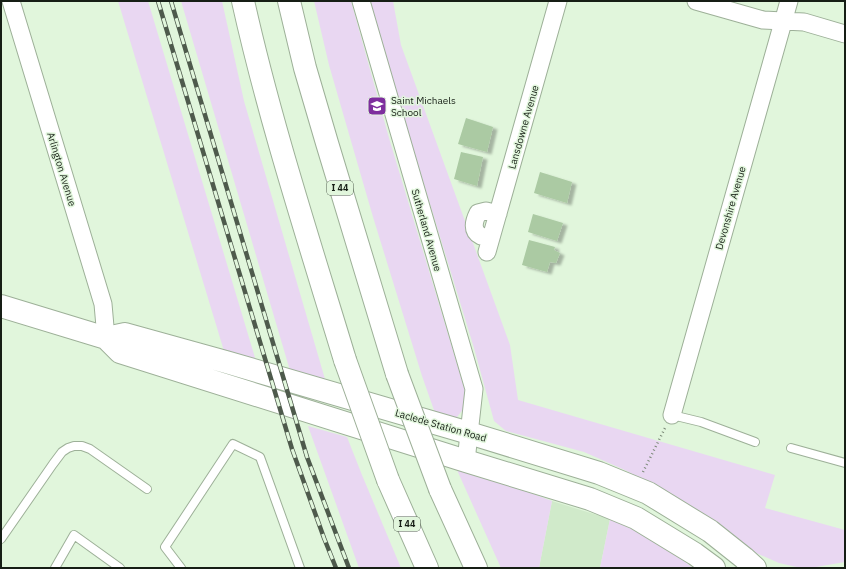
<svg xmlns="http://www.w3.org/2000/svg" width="846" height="569" viewBox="0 0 846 569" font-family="'IBM Plex Sans',sans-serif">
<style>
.built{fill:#d0eaca}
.green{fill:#e9d7f2}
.building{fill:#abcaa3;filter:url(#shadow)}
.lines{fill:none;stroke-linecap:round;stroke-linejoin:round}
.lane-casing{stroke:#9db098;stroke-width:10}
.street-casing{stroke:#9db098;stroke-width:19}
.primary-casing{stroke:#9db098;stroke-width:24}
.highway-casing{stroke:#9db098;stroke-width:24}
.path{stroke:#7c8a79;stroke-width:2.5;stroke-dasharray:1 3;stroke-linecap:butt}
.lane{stroke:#fff;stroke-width:8}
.street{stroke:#fff;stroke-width:17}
.primary{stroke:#fff;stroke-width:22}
.highway{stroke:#fff;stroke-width:22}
.rail-casing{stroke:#4e5a4c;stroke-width:4.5}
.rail{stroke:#e1f6dc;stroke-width:3;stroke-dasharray:9;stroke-linecap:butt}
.highway-bridge-casing{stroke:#9db098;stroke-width:24;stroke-linecap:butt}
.highway-bridge{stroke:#fff;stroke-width:22}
.labels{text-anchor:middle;stroke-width:3;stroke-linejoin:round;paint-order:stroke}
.shield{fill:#e1f6dc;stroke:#535f51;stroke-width:1}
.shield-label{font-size:9px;font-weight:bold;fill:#161e15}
.poi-label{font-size:10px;fill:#161e15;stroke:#e1f6dc;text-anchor:start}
.street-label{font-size:10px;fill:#161e15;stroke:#e1f6dc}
</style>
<defs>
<filter id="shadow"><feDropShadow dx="4.5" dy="2.5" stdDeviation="1" flood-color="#0004"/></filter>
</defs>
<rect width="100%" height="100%" fill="#e1f6dc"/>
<path class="built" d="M552,501L610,519L600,568H539Z"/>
<path class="green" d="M118,1H148L256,361L224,351Z
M181,1H222L244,101L327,386L291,374Z
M314,1H351L389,138L466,394L465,407L457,417H449L435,413L422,376L373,217L329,65Z
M368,1H393L401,45L510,345L518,400L775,475L765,508L845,530V562L810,568H801L779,563L756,553L692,510L627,471L584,452L506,431L494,421L474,348Z
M308,426L347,437L362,475L401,568H359Z
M457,470L531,493L552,501L539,568H501Z
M610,519L645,535L674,553L693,568H600Z"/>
<path class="building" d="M466,118L493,127L487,152L458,144Z
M461,152L483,157L477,186L454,179Z
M540,172L572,182L567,203L534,193Z
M533,214L563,223L557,241L528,232Z
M529,240L555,247L554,250L560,253L556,263L550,262L547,272L522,265Z"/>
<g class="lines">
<g class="lane-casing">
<path id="lane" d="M672,415L701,422L755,442
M791,448L845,463
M1,539L53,464L62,452L68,448L74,446H82L90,449L147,489
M55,568L74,535L120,568
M181,568L165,547L233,444L260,457L300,568"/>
</g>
<g class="street-casing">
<path id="street" d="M11,1L103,304L106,338
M361,1L474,389L466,461
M696,1L763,20L804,22L845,34
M491,238C488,237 484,237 481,236C471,231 474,221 478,213L486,211L498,214
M487,252L558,1
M672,415L789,1"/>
</g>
<g class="primary-casing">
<path id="primary" d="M1,306L106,338L120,352L466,461L590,499L636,518L695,554L714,568
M106,338L125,334L226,362L469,433L599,473L648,493L710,531L744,558L755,568"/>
</g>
<g class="highway-casing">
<path id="highway" d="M243,1C270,122 309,241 345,360
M289,1L305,68L327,143L397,374
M388,480L427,568
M440,489L476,568"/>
</g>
<path class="path" d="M643,472L665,428"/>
<use href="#lane" class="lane"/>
<use href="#street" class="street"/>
<use href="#primary" class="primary"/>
<use href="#highway" class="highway"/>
<g class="rail-casing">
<path id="rail" d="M158,1L292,449L324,538L336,568
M171,1L307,457L349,568"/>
</g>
<use href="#rail" class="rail"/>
<g class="highway-bridge-casing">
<path id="highway-bridge" d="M345,360L388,480
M397,374L440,489"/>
</g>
<use href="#highway-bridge" class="highway-bridge"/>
</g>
<defs>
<g id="school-square" transform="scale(1)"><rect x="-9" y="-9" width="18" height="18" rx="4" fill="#7e2e9e" stroke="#e1f6dc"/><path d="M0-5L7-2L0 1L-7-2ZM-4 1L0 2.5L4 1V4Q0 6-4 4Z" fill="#fff"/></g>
</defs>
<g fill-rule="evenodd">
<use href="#school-square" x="377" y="106"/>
</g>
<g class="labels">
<g class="shield">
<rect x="327" y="181" width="26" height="14" rx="3"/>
<rect x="394" y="517" width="26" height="14" rx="3"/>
</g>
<g class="shield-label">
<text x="340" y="191">I 44</text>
<text x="407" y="527">I 44</text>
</g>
<g class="poi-label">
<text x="391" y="104">Saint Michaels<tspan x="391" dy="12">School</tspan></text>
</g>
<g class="street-label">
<text transform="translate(523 127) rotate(-74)" y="4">Lansdowne Avenue</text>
<text transform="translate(62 169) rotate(73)" y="4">Arlington Avenue</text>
<text transform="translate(730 208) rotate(-74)" y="4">Devonshire Avenue</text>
<text transform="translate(427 230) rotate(74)" y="4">Sutherland Avenue</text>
<text transform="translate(441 425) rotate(16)" y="4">Laclede Station Road</text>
</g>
</g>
<rect width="846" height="569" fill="none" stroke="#161e15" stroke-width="4"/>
</svg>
